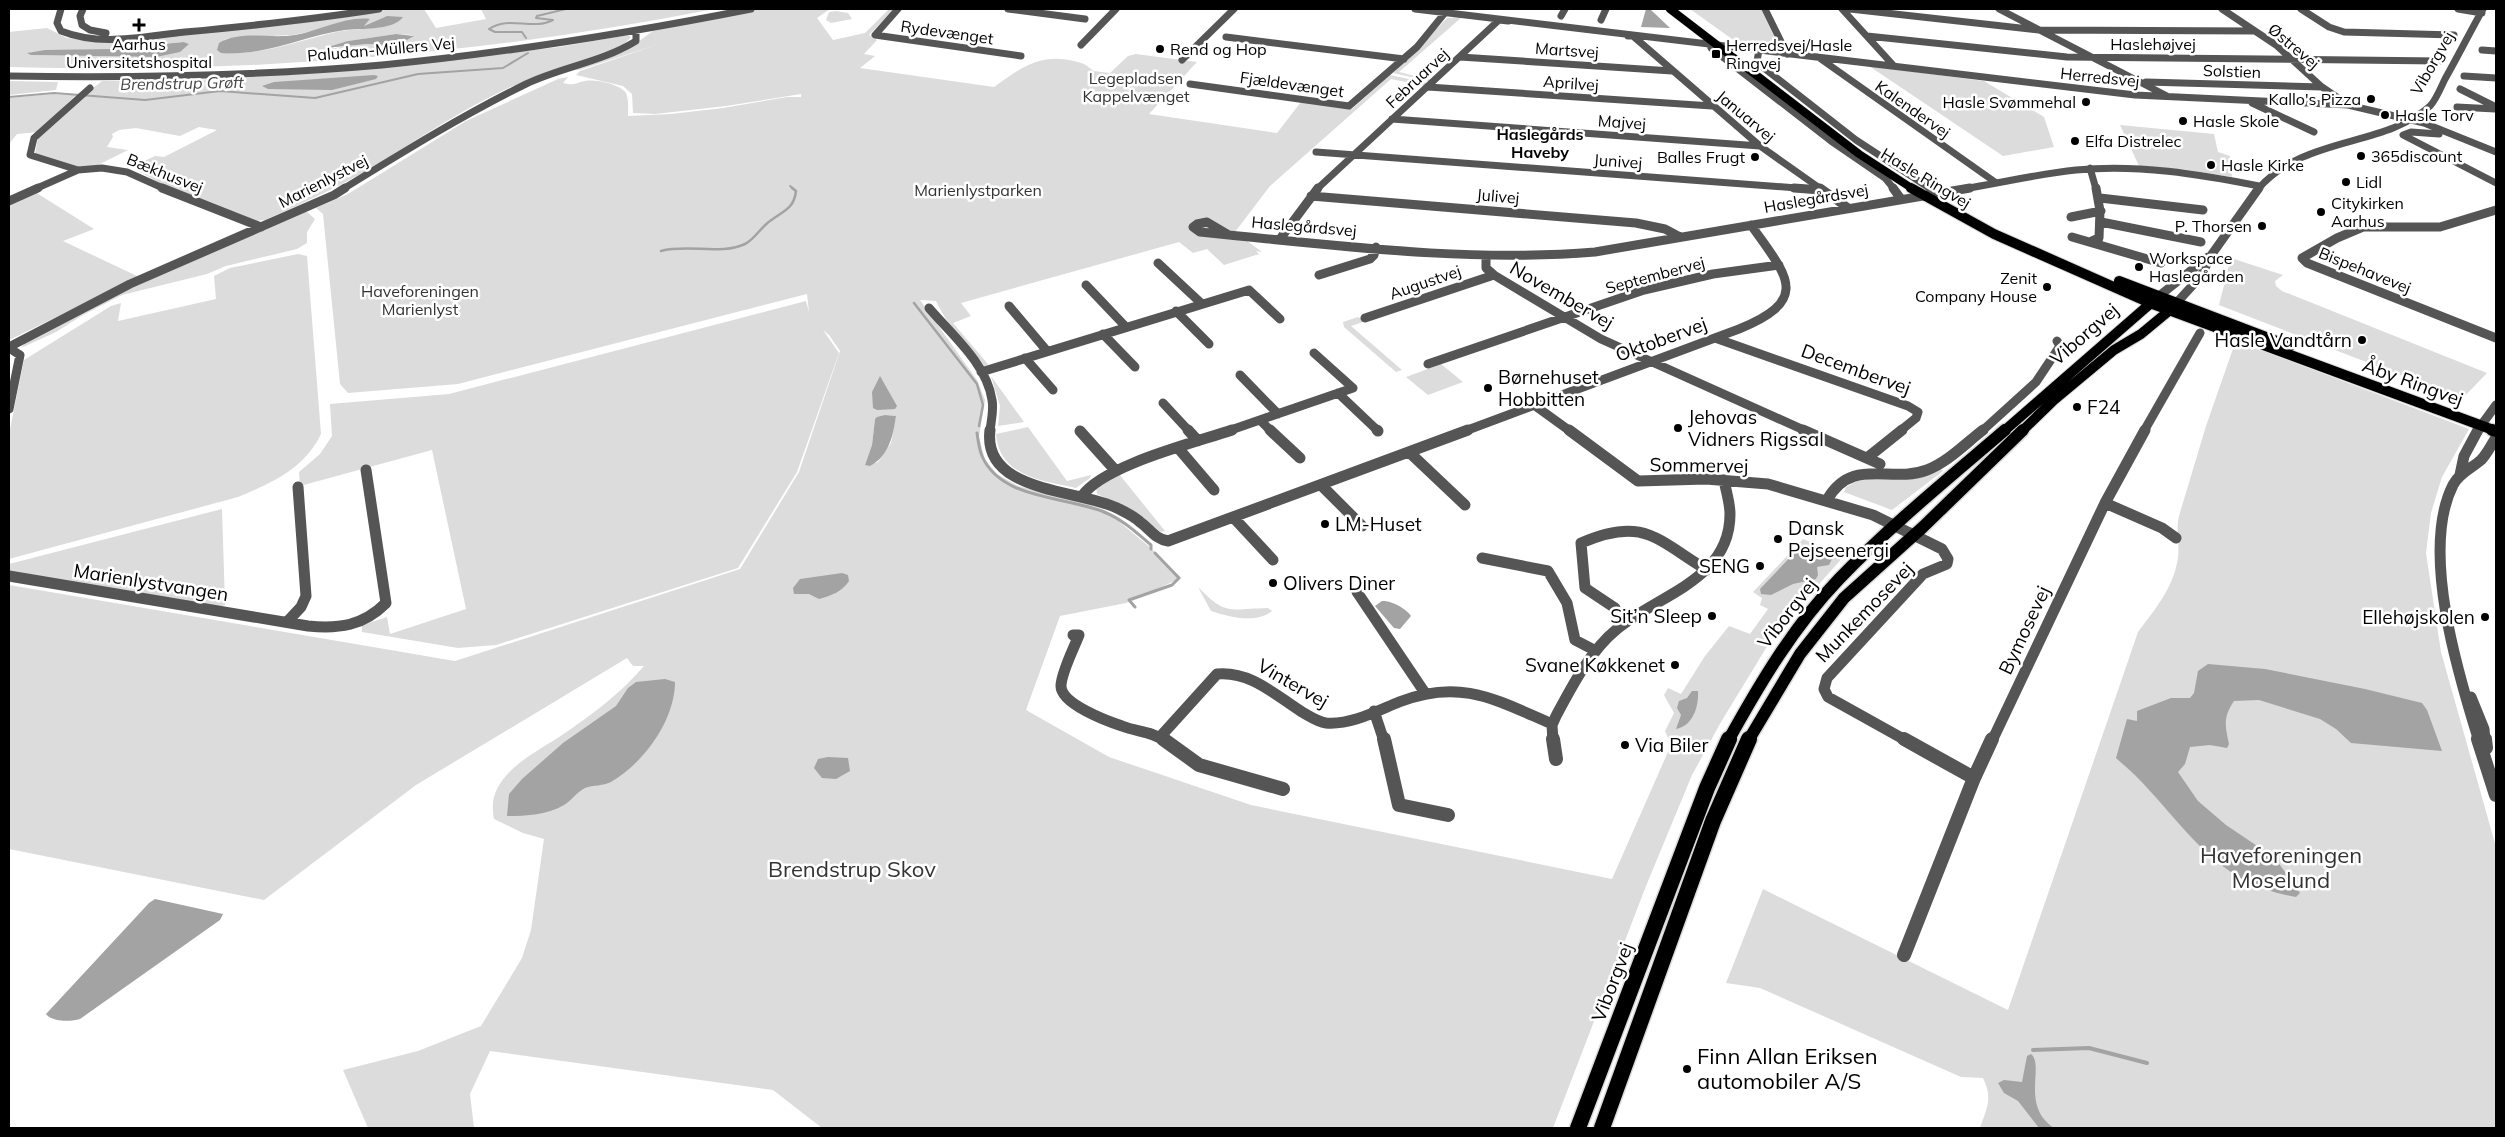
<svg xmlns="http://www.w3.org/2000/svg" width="2505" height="1137" viewBox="0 0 2505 1137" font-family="Mulish,sans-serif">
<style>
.green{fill:#dcdcdc;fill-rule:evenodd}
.water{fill:#a3a3a3}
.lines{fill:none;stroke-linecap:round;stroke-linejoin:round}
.stream-far3{stroke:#a3a3a3;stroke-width:2}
.stream-far2{stroke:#a3a3a3;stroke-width:2.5}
.stream-far1{stroke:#a3a3a3;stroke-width:3}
.stream{stroke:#a3a3a3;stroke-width:4}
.major-far3-casing{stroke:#dbdbdb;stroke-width:9}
.major-far2-casing{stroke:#dbdbdb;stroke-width:12}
.major-far1-casing{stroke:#dbdbdb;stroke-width:15}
.major-casing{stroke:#dbdbdb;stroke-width:19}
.minor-far3{stroke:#555;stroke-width:7}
.minor-far2{stroke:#555;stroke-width:9}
.minor-far1{stroke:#555;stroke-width:11}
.minor{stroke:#555;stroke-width:14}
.major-far3{stroke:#000;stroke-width:8}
.major-far2{stroke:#000;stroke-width:10}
.major-far1{stroke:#000;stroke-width:12}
.major{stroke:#000;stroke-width:16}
.poi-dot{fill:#000;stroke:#fff;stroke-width:2}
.labels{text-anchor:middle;stroke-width:5;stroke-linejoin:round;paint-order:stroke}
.far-street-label{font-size:16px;fill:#000;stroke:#fff}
.far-poi-label{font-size:16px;fill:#000;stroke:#fff;text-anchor:start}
.far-park-label{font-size:16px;fill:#333;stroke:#fff}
.far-water-label{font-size:16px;font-style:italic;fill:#444;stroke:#fff}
.far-neighbourhood-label{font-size:16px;font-weight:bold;fill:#000;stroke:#fff}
.street-label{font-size:19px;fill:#000;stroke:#fff}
.poi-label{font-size:19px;fill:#000;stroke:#fff;text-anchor:start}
.near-park-label{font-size:22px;fill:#333;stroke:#fff}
.near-poi-label{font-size:22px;fill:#000;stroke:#fff;text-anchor:start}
</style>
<rect width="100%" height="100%" fill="#fff"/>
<path class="green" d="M393,9H424L436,28L486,19L481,9H714C482,55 245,74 9,67V32L47,28L67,38L94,41L293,22ZM387,16L382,27C367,29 351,29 336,32C298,41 260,56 221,53L224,40L230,38L293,35L370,19L364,26ZM396,34L413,35C398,47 386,43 368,44C355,44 342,47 329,49L348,41ZM184,42L189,44L156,57L31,55L30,52L110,49Z
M761,9H830L817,18L833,40L865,33L889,9H894L869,35L877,40L864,54L875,56L860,68L994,87C1023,66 1043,51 1081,63C1086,64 1089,68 1094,71C1098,72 1105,72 1110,73L1128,56L1136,54L1197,62L1149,114L1277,133L1301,102L1352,109L1390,75L1427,83L1424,86L1391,79L1270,186L1235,232L1262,252L1256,251L1259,254L1224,265L1207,249L1193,253L1179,242L961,303L971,316L953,323L987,363L988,365L984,366C973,359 941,314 936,301L920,300L977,380L985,400L979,437L985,460L997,474L1018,486L1078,501L1105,510L1152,549L1181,578L1126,603L1060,616L1026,710L1109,757L1251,805L1612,879L1671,745L1665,731L1674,713L1664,695L1668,688L1681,694L1705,656L1729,626L1750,634L1768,609L1760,605L1762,598L1753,592L1803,539L1844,556L1774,635L1721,722L1692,775L1646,886L1553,1128H822L773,1090L490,1051L470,1094L474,1128H368L343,1070L418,1051L481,1026L522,958L531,930L544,839L523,833L494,819C492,807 492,800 497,789C510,763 542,749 565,733C593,714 621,693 644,666H633L627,658L416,785L264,900L9,849V585L455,661L740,569L799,472L840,351L829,335L823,330L839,353L797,472L738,568L496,645L458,648L362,632V625L387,617L390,634L466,609L432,450L300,486L299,472L320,454L332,436L330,404L449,394L806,301L809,312L807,294L458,384L348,393L340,384L323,214L316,208L348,194L466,121L558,79L568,77L563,83C576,86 574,83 585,81C595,79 620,84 626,93C629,100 628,109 628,116L671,114L723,108L787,97H801V94L726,106L655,114L633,113L632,94L623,86L576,75L580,71L659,44L579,70L569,69L624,52L653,31ZM885,415L896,416L891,443L878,462L865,465L872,445L875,419Z
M1690,9H1761L1780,49L1732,39Z
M836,11L848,13L852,19L831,23L826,20L829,12Z
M1462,17L1399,72L1431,80L1429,81L1393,73L1447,18Z
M628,35L631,37C611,61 573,63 545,73C534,77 523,82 513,86C463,108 418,140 371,168C337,188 301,204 265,220L256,221L170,189L132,167L155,156L164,157L217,130L199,127L180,136L136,128L119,130L112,134L113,137L107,147L128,150L96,166L75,167L35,155L38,137L84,95L102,81H181L380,68L559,47Z
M1869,66L1984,81L2044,117L2054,147L2003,156Z
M9,81L58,82L56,90L9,95Z
M52,94L76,95L38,132L17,134L9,144V98Z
M2120,125L2214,134L2218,152L2230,156L2232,177L2182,169L2139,166Z
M35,192L94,229L63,241L139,277L9,340V204Z
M302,212H307L315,219L307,232V243L297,249L226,266L207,274L122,295L83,315L56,332L21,348L26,342L128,288Z
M298,254L307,256L321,434C305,468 272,483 238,497L9,559V434L24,360L111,306L121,303L118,321L216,299L214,276L230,268Z
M2231,258L2283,275L2275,281L2276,286L2282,291L2487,373L2462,399L2219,305Z
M1358,317L1366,321L1351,326L1402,370L1396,372L1344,327L1343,322Z
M2235,343L2266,352L2469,429L2442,477L2431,513L2426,553L2441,652L2496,847V1128H1980C1987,1107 1993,1099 1983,1078L1961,1077L1760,988L1726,983L1763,889L2008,1010L2138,632C2154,611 2172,589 2177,563C2181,547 2175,532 2179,516L2206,426Z
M1441,364L1463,382L1428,395L1406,377Z
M991,376L1024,422L998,426L1000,406Z
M1028,427L1067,481L1091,475L1090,478L1076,488C1042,481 999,476 996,434Z
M1940,469L1943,471L1892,510L1844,492L1846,487L1857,481Z
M1119,474L1165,531L1161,532L1131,510L1097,494L1096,487Z
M222,509L225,605L219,607L9,573V564Z
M1198,587C1226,616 1229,609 1268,608L1272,611C1256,624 1229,617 1211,611Z"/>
<path class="water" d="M1646,9H1650L1670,28L1641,27Z
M387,16L403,17C393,31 360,28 345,30C303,36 263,57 221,53L217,50L219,43C241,30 270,39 295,35C320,31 345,16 370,19L364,26Z
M396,34L414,36L403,42L392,45L367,44L325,48L348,41Z
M184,42L189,44L180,52L156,57L31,55L27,53L45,50L110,49Z
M374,75L378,76L376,79L332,90L268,89L262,86L274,82Z
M880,376L897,406L895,409L877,410L873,408L872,392Z
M885,415L896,416C893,436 889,456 870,466L865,465L872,445L875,419L877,417Z
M1812,547L1827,552L1832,559L1829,565L1817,567L1818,575L1816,579L1793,584L1771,595L1761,594L1760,589L1796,551Z
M842,573L848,575L849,581C843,591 831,596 819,599L809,594H794L793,588L800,579Z
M1382,601C1391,600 1407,609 1411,616L1400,629L1394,628L1375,606Z
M2208,664L2265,669L2365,689L2422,703L2427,710L2442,751L2351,743L2336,729L2320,719L2259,700L2234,701C2223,717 2225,726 2229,744L2227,748L2210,745L2190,747L2185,764L2178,772L2198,801L2226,825L2275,858L2300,893L2296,897C2222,884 2196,841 2149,790C2139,778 2127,768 2116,758L2127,719L2137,721V711L2171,698H2190L2194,693L2198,671Z
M665,679L675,682C675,720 644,763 611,782C603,786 593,785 585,788C577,792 571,801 564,805C548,815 525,816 507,816L509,794L522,779L563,743L616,706L628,688L636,682Z
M1692,691H1698C1699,706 1693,726 1676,729L1681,715L1677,708L1679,701L1687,698Z
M828,757L848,758L850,771L836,779L822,778L814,768L818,759Z
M155,899L223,914L220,920L80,1019C71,1022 52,1022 46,1014L149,903Z
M2031,1054C2045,1065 2020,1106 2054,1128H2039L2018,1101L2004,1093L1998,1083L2004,1080L2022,1082L2027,1056Z"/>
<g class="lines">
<path class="stream-far3" d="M526,38L522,32H495L489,29C509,15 532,31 553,20L536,18L537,16L566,9
M9,97L54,93L145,100L220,91L315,98L418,74L503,68L528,53
M790,186L794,189"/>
<path class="stream-far2" d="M661,251C687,244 722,255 745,244C755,239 761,227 770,221C783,211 794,209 796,191L792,188
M914,303L977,384L983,405L979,426"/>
<path class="stream-far1" d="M977,433C978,440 979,449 982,456C1001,500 1065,496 1104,512C1122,519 1137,533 1151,545V549
M1135,607L1129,600L1172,585L1179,578L1155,553"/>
<path class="stream" d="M2033,1050L2089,1048L2147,1063"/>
<g class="major-far3-casing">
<path id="major-far3" d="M1670,9L1859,154L1913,189"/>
</g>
<g class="major-far2-casing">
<path id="major-far2" d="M1911,188L1994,234L2150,303L2496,431
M2119,281L2290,346
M2004,431L2159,296
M2022,431L2054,400L2114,350L2141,334L2170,310"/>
</g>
<g class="major-far1-casing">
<path id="major-far1" d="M2492,430L2496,431
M1728,741C1760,683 1794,626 1839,579C1891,525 1949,478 2005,430
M1748,741L1800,654L1844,598L1923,527L2023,430"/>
</g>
<g class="major-casing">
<path id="major" d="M1578,1128L1707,788L1729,739
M1602,1128L1713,821L1749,739"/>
</g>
<path class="minor-far3" d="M61,9L57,23L61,31C101,47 144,36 185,32C250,26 315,19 379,9
M83,9L80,16L82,25L90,30L106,33
M898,9L875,35L1021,56
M1008,9L1085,19
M1415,9L2135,95L2348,105L2424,123L2496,152
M1765,9L1787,54
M1842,9L1894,66
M1850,9L2039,30L2255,31
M1999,9L2167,96
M2222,9L2276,45L2322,87L2347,104
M2301,9L2329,27L2344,32L2454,35
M2458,9L2482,13
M1561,16L1565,9
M1601,20L1606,9
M1628,36H1633L1760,146L1821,189
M1867,36L2067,57L2440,61
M1226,37L1404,59
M1709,41L1711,48L1831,141L1885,178L1894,189
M1081,45L1116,9
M1759,50L1757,61L1760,65L1856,140L1931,189
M2482,50L2496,51
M1460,57L1672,71
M1818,57L1995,182
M1182,60L1234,9
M9,76C134,78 258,76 382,65C506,53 629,33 751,9
M2464,76L2496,78
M2146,82L2322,87
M1190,84L1349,106L1417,47L1448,9
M1428,87L1712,106
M90,88L34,138L30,155L78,170L102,168L127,172L165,189
M2460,89L2496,107
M2252,103L2314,132
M2457,107L2495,109
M1392,119L1760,146
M2439,134L2411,132L2403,135L2496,183
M1316,152L1810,189
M2090,168L2096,189
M35,189L78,170
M343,189C403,152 463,115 526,84C562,67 602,62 636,41V31
M1317,189L1499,20L1508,21
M1963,189C2000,183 2038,174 2076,170C2137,164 2199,174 2259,186
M2258,189C2305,135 2383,148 2430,106C2436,100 2441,87 2445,79C2458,56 2470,32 2483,9"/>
<path class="minor-far2" d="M162,188L261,227
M1794,188L1821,190
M1820,188L1848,208
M1893,188L1901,199
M1930,188L1933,193
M1311,196L1636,223L1665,229L1680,237
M2100,198L2203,210
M9,201L38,188
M2496,210L2440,227H2363L2337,238L2302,258L2307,263L2496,338
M2071,217L2101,211
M1207,222L1229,235L1200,232L1193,227L1197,224Z
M2101,222L2201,242
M1229,235C1350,247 1473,262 1595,252L1970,188
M2072,237L2161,263
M1280,239L1318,188
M2092,241L2099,238L2100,211L2096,188
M1486,256V268L1494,275L1601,339L1806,431
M1158,263L1202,304
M1319,275L1370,259L1374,255L1376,247
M1086,285L1126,327
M2159,296L2208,257
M1009,306L1047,351
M929,308C951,334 987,364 992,400C994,410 991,421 990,431
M2171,309L2201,276L2212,254L2259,188
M1176,311L1209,344
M1365,318L1494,275
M1103,334L1135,367
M1715,338L1908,406L1918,412L1916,418L1900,431
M9,347L130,284L334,195L345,188
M9,348L20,355L9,409
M1025,358L1053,390
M1428,364L1644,290L1713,274L1779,265
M981,372L1249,290L1280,319
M1240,375L1278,414
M1338,393L1378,431
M1163,403L1189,431
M1534,405L1570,431
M1260,420L1271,431
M1228,431L1353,388L1314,353
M1465,431L1739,329C1813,299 1786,275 1751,225
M1982,431L2036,382L2060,346L2057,341
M2144,431L2200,333
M2477,431L2496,405"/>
<path class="minor-far1" d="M990,430C982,493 1078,489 1117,508C1125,512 1134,516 1140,522C1150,529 1155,539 1168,541L1468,430
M1188,430L1198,441
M1270,430L1300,458
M1377,430L1378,431
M1569,430L1638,481L1706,479L1768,484L1873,515L1942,549L1948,559L1947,564L1923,574L1827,678L1824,689L1828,697L1907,741
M1803,430L1880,464
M1080,431L1115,470
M1179,449L1214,490
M1409,452L1465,505
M1867,458L1902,430
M2460,475L2464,456L2478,430
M1321,485L1362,526
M1082,496C1104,465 1194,443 1232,430
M1827,500C1852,456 1890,484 1927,470C1948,462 1966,443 1983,430
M2105,503L2162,528L2176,538
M1233,517L1273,560
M1482,558L1548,571L1567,603L1575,640L1596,651
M9,576L308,626C339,629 363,626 386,603L366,470
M1357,592L1425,693
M1615,608L1585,588L1581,543C1643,516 1656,539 1707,570
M287,622L301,607L306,596L298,487
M1073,635H1079C1074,648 1061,673 1061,686C1061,704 1107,721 1122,726C1137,732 1152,731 1165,741
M2471,697L2484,729L2485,741
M1374,711L1384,741
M1160,737L1217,674C1251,671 1275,695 1302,712C1309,716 1318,722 1326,723C1351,725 1377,711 1399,702C1461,678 1496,700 1552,724
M1553,741L1552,725L1556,716C1572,686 1590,651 1617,629C1659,594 1730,580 1730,514C1730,503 1726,491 1724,480
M1992,741L2105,503L2145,430
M2479,741C2458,674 2420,550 2453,485C2459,473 2472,468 2481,460C2487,454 2491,445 2496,438"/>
<path class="minor" d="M1163,739L1199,765L1283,789
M1384,739L1399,805L1448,815
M1553,739L1556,759
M1904,739L1974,778
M2478,739L2496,795
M2485,739L2486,748
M1904,955L1974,778L1992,739"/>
<use href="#major-far3" class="major-far3"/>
<use href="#major-far2" class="major-far2"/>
<use href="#major-far1" class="major-far1"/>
<use href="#major" class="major"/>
</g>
<g class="poi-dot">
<path d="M136.5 17.5h5v5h5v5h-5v5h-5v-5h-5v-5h5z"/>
<circle cx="1160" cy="49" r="5"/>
<rect x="1711" y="49" width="10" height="10" rx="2.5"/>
<circle cx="2371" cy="99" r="5"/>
<circle cx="2086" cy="102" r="5"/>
<circle cx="2385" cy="115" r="5"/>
<circle cx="2183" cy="121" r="5"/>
<circle cx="2075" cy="141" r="5"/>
<circle cx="2361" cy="156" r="5"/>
<circle cx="1755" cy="157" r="5"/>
<circle cx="2211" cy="165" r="5"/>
<circle cx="2346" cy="182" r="5"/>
<circle cx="2321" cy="212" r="5"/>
<circle cx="2262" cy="226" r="5"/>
<circle cx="2139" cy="267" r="5"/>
<circle cx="2047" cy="287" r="5"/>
<circle cx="2362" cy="340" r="5"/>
<circle cx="1488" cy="388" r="5"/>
<circle cx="2077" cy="407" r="5"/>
<circle cx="1678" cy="428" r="5"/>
<circle cx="1325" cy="524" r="5"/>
<circle cx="1778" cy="539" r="5"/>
<circle cx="1760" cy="566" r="5"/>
<circle cx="1273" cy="583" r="5"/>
<circle cx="1712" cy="616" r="5"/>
<circle cx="2485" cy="617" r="5"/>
<circle cx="1675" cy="665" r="5"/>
<circle cx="1625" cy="745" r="5"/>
<circle cx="1687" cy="1069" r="5"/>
</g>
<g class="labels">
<g class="far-street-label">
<text transform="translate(947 32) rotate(8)" y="6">Rydevænget</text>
<text x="2153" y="50">Haslehøjvej</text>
<text transform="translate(2294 46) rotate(40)" y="6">Østrevej</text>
<text transform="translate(381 49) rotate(-5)" y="6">Paludan-Müllers Vej</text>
<text transform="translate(1567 50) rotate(4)" y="6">Martsvej</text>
<text transform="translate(2432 63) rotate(-60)" y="6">Viborgvej</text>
<text transform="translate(2232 71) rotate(2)" y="6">Solstien</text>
<text transform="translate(2100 77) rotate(6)" y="6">Herredsvej</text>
<text transform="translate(1417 78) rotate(-43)" y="6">Februarvej</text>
<text transform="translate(1571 83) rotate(4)" y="6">Aprilvej</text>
<text transform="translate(1292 84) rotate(8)" y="6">Fjældevænget</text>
<text transform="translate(1913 109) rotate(35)" y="6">Kalendervej</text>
<text transform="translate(1746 116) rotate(40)" y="6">Januarvej</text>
<text transform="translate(1622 122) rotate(4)" y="6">Majvej</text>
<text transform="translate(1618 161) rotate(4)" y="6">Junivej</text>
<text transform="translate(165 173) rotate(22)" y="6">Bækhusvej</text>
<text transform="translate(1926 178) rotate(31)" y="6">Hasle Ringvej</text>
<text transform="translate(323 181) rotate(-27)" y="6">Marienlystvej</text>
<text transform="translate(1498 196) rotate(5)" y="6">Julivej</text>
<text transform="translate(1816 198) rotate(-10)" y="6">Haslegårdsvej</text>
<text transform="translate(1304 226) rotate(5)" y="6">Haslegårdsvej</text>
<text transform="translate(2365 270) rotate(22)" y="6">Bispehavevej</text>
<text transform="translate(1655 275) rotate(-15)" y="6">Septembervej</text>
<text transform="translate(1425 282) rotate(-19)" y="6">Augustvej</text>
</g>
<g class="far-poi-label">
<text x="139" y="50" text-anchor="middle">Aarhus<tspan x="139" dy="18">Universitetshospital</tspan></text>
<text x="1726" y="51">Herredsvej/Hasle<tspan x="1726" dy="18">Ringvej</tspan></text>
<text x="1170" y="55">Rend og Hop</text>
<text x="2361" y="105" text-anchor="end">Kallo's Pizza</text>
<text x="2076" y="108" text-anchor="end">Hasle Svømmehal</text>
<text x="2395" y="121">Hasle Torv</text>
<text x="2193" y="127">Hasle Skole</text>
<text x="2085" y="147">Elfa Distrelec</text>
<text x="2371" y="162">365discount</text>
<text x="1745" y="163" text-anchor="end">Balles Frugt</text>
<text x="2221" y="171">Hasle Kirke</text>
<text x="2356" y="188">Lidl</text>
<text x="2331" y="209">Citykirken<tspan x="2331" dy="18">Aarhus</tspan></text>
<text x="2252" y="232" text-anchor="end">P. Thorsen</text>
<text x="2149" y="264">Workspace<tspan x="2149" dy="18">Haslegården</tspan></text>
<text x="2037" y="284" text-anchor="end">Zenit<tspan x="2037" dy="18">Company House</tspan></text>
</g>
<g class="far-park-label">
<text x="1136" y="84">Legepladsen<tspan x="1136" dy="18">Kappelvænget</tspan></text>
<text x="978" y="196">Marienlystparken</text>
<text x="420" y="297">Haveforeningen<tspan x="420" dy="18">Marienlyst</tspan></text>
</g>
<g class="far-water-label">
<text transform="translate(182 83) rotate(-1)" y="6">Brendstrup Grøft</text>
</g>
<g class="far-neighbourhood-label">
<text x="1540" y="140">Haslegårds<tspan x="1540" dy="18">Haveby</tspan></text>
</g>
<g class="street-label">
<text transform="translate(1562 295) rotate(30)" y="7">Novembervej</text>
<text transform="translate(2084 334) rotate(-41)" y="7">Viborgvej</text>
<text transform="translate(1661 339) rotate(-20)" y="7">Oktobervej</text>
<text transform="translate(1856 369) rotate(20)" y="7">Decembervej</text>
<text transform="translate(2413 382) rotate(20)" y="7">Åby Ringvej</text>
<text transform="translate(1699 465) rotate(1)" y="7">Sommervej</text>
<text transform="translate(151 582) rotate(9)" y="7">Marienlystvangen</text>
<text transform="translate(1864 612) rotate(-46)" y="7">Munkemosevej</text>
<text transform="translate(1787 613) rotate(-52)" y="7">Viborgvej</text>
<text transform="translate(2024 630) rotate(-65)" y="7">Bymosevej</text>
<text transform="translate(1293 683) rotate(30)" y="7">Vintervej</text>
<text transform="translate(1612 982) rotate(-69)" y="7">Viborgvej</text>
</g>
<g class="poi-label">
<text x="2352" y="347" text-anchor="end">Hasle Vandtårn</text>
<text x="1498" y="384">Børnehuset<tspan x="1498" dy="22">Hobbitten</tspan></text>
<text x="2087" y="414">F24</text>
<text x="1688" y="424">Jehovas<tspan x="1688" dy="22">Vidners Rigssal</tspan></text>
<text x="1335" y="531">LM-Huset</text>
<text x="1788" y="535">Dansk<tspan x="1788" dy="22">Pejseenergi</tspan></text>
<text x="1750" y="573" text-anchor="end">SENG</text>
<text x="1283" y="590">Olivers Diner</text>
<text x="1702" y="623" text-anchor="end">Sit’n Sleep</text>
<text x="2475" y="624" text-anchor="end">Ellehøjskolen</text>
<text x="1665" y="672" text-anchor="end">Svane Køkkenet</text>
<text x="1635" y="752">Via Biler</text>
</g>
<g class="near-park-label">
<text x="2281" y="863">Haveforeningen<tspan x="2281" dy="25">Moselund</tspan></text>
<text x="852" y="877">Brendstrup Skov</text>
</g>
<g class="near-poi-label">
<text x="1697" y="1064">Finn Allan Eriksen<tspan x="1697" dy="25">automobiler A/S</tspan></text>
</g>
</g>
<rect width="2505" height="1137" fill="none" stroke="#000000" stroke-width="20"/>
</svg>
